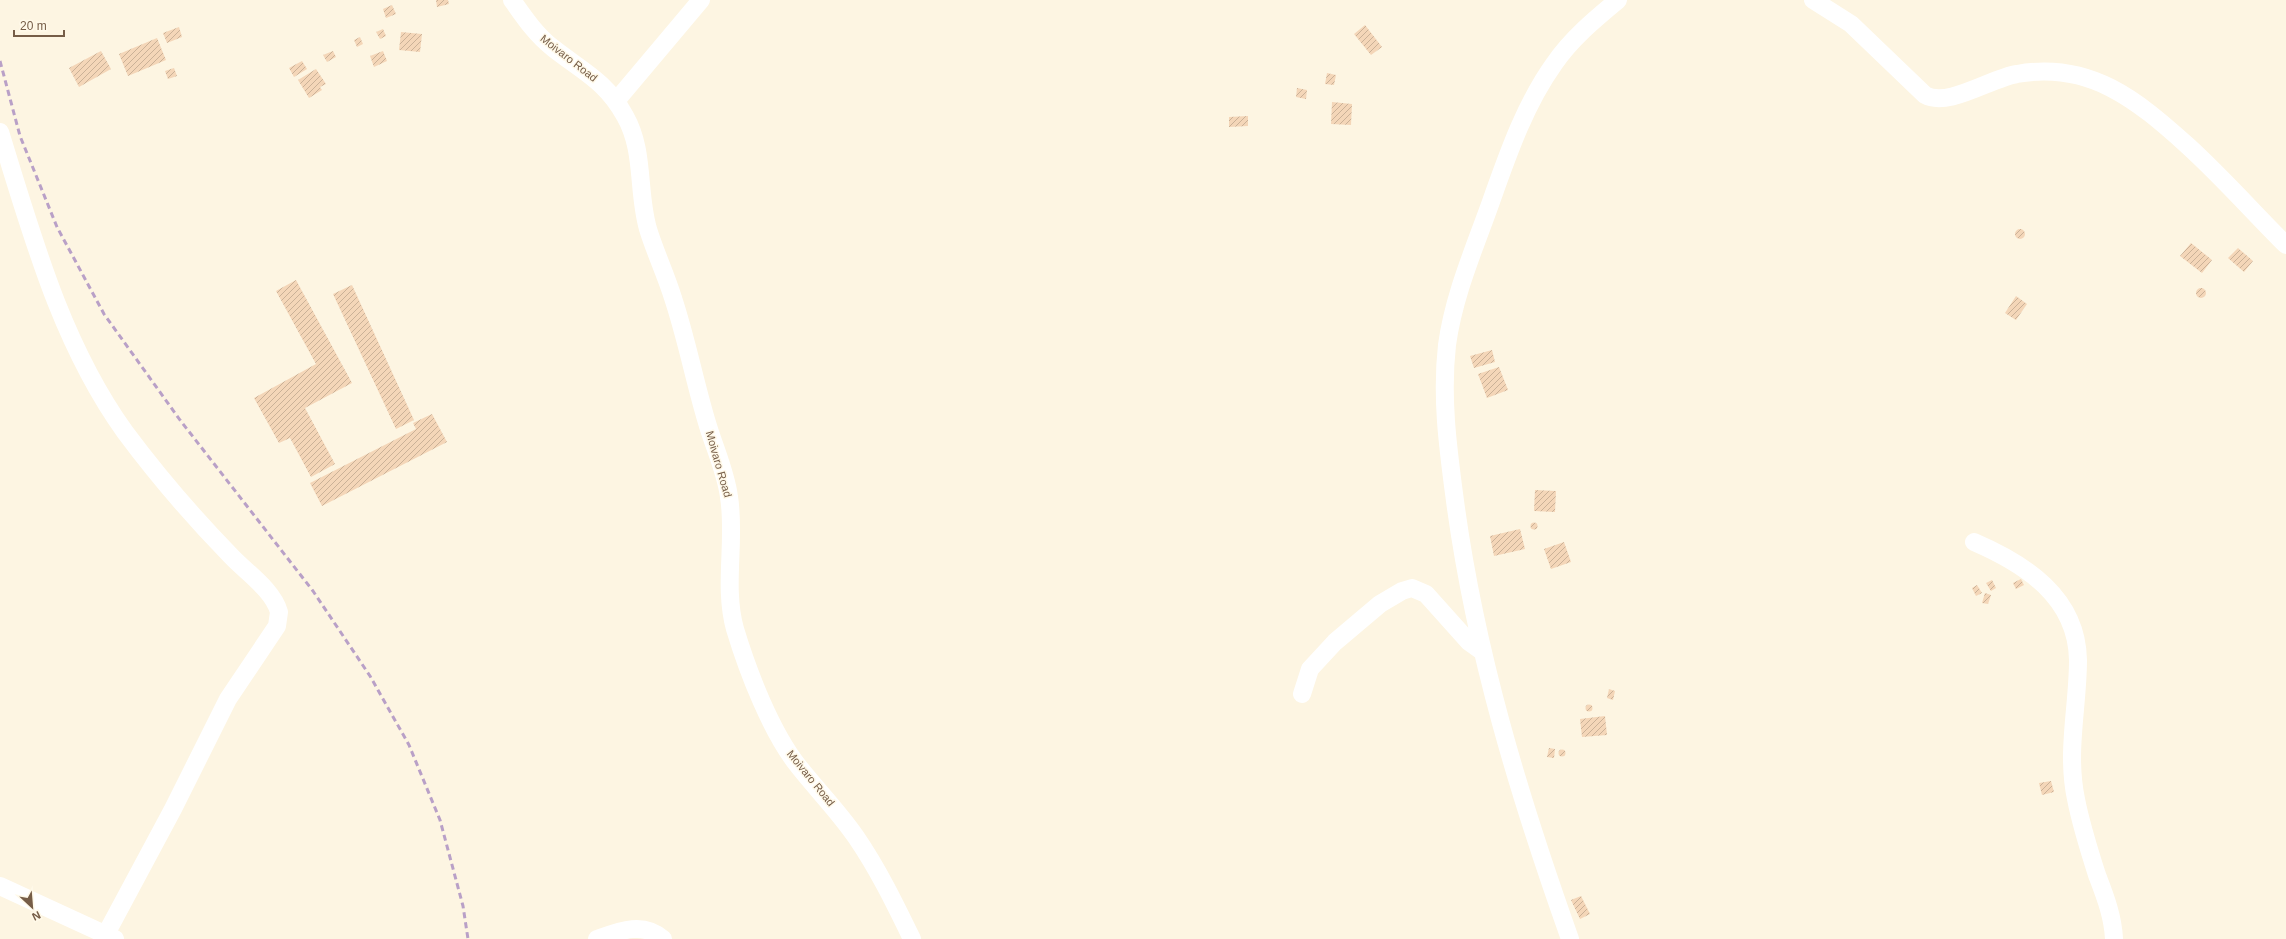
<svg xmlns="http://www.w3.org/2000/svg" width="2286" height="939" viewBox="0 0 2286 939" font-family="Arial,sans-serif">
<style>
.building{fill:url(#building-hatch)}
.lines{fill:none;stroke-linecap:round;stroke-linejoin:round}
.minor{stroke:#fff;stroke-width:18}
.rail{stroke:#b9a0c7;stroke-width:3;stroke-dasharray:6 4;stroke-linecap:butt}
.labels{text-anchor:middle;stroke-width:3;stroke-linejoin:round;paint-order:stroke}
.street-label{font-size:11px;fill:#765d47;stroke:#fff9e9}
</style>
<defs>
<pattern id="building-hatch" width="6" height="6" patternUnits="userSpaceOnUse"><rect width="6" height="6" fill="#f4d6b8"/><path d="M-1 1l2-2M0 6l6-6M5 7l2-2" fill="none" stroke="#cab197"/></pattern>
</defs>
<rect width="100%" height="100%" fill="#fdf5e2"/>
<path class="building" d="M436,0H448L449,4L437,7Z
M392,5L396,14L386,18L383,9Z
M1365,25L1382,47L1371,55L1354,34Z
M179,27L182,37L167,43L163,33Z
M383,29L386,36L380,39L376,32Z
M401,32L422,34L420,52L399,50Z
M360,37L363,44L357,47L354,40Z
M157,38L166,60L128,76L119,54Z
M101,51L111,69L79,87L69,68Z
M333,51L336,57L327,62L323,55Z
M383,51L387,61L374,67L370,56Z
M302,61L307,69L294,77L289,68Z
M174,68L177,76L168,79L165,71Z
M316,69L326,84L320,87L322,90L309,98L298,80Z
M1327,73L1336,75L1334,85L1325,84Z
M1297,88L1307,90L1306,99L1296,97Z
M1332,102L1352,104L1351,125L1331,124Z
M1248,116V126L1229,127V117Z
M2015 234a5 5 0 1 1 10 0a5 5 0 1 1-10 0Z
M2191,243L2212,260L2202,273L2180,256Z
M2238,248L2253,261L2244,272L2228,258Z
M296,280L352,383L305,408L335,464L311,477L290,438L279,443L254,398L316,364L276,291Z
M352,285L414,420L396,429L333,294Z
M2196 293a5 5 0 1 1 10 0a5 5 0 1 1-10 0Z
M2016,296L2027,304L2016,320L2005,313Z
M1492,350L1495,362L1474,368L1470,356Z
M1499,367L1508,390L1487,398L1478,374Z
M432,414L447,442L322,506L310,483L416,429L413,423Z
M1535,490L1556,491L1555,512L1534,511Z
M1530.5 526a3.5 3.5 0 1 1 7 0a3.5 3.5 0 1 1-7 0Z
M1520,529L1525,549L1494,556L1490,536Z
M1564,542L1571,562L1551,569L1544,549Z
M2021,579L2024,585L2016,589L2013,583Z
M1992,580L1996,588L1991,591L1986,583Z
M1977,585L1982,593L1976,596L1972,588Z
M1985,593L1991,595L1988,604L1982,603Z
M1609,689L1615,691L1613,700L1607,698Z
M1585.5 708a3.5 3.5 0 1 1 7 0a3.5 3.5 0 1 1-7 0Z
M1605,716L1607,735L1582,737L1580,719Z
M1549,748L1555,749L1554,758L1547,757Z
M1558.5 753a3.5 3.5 0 1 1 7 0a3.5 3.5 0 1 1-7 0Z
M2051,781L2054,792L2042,795L2039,783Z
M1581,896L1590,914L1580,919L1571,900Z"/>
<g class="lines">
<path class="minor" d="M512,0C524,17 536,35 553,48C582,71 606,81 625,116C645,151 637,191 648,229C655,252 666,275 673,298C687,340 695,384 708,426C715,449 726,473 729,497C736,540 723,586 735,629C748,672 771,732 799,767C818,791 839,812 856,837C878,869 895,904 912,939
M1813,0L1851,24L1925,95C1948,108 1991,78 2017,74C2090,61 2137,100 2188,146C2222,177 2253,212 2286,245
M616,101L701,0
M0,132C32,235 61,343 125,432C157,475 193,517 231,556C246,572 273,590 279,612L277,626L228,699L173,809L106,934
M1974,542C2025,564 2077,597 2078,660C2078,707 2066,752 2076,799C2081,825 2089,850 2097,875C2105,896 2113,916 2114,939
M1302,694L1310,669L1335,642L1380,604L1402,591L1412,588L1426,594L1469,642L1483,652
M0,886L115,939
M597,939C619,931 643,921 663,939
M1570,939C1519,796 1475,651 1455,501C1448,448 1441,398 1447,345C1454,293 1476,245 1493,196C1509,151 1526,103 1554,64C1571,39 1595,19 1618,0"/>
<path class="rail" d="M0,61L20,136L57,227L104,314L180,420L313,591L370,676L409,745L440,820L463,906L468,939"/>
</g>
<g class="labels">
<g class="street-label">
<text transform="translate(569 58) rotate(38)" y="4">Moivaro Road</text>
<text transform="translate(719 464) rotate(74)" y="4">Moivaro Road</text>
<text transform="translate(811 778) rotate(51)" y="4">Moivaro Road</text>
</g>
</g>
<g transform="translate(32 907) rotate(154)" stroke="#fff9e9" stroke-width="3" paint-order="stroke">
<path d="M0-3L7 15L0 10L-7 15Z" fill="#765d47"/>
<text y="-6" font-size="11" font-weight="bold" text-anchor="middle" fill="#765d47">N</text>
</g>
<path d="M14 30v6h50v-6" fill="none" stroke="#765d47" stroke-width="2"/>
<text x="20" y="30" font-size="12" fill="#765d47" stroke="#fff9e9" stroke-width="3" paint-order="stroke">20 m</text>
</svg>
